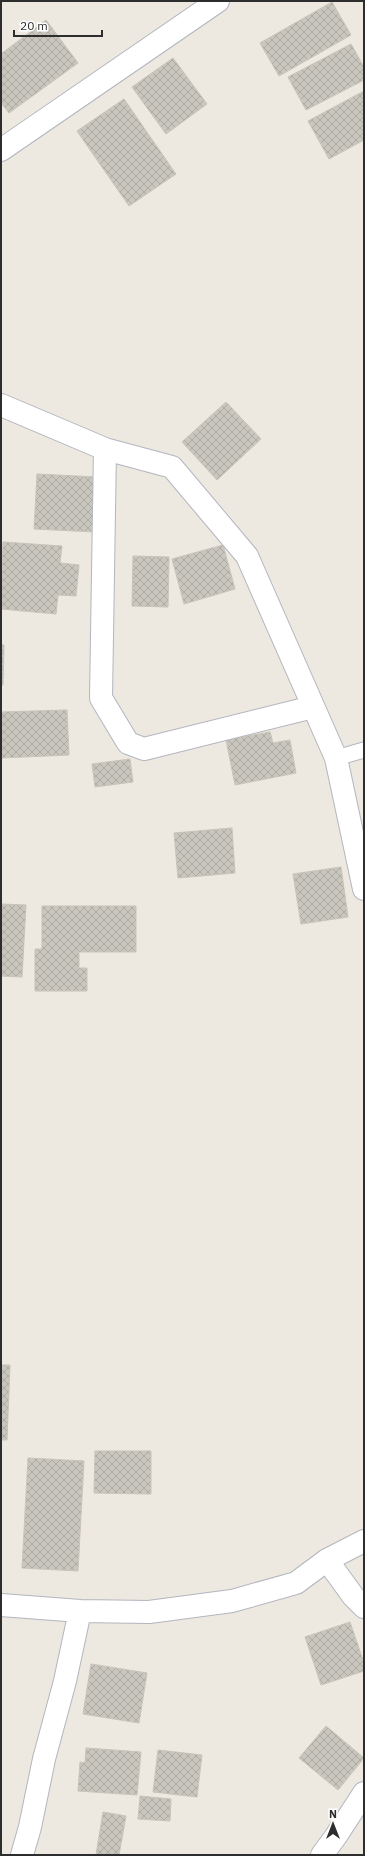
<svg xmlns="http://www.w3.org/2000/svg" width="365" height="1856" viewBox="0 0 365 1856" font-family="'IBM Plex Sans',sans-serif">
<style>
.building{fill:url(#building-cross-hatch);stroke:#c9c4b9}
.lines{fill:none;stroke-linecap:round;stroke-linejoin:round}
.lane-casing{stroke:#b3b6bf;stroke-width:17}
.street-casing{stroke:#b3b6bf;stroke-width:24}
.lane{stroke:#fff;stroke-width:15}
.street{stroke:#fff;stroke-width:22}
</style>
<defs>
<pattern id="building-cross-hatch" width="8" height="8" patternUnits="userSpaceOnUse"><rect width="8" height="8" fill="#c9c6be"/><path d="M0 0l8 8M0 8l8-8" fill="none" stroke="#adaaa4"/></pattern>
</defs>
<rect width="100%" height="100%" fill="#ede8e0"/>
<path class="building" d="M332,2L351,35L279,76L260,43Z
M46,20L78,63L9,113L1,103V54Z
M351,44L364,67V80L306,110L288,77Z
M173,58L207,104L166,134L132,87Z
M364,91V140L329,159L308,121Z
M124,99L176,174L129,206L77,131Z
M226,402L261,439L217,480L182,442Z
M37,474L97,477L95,532L34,529Z
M3,542L62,546L60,563L79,565L76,596L58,595L56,614L1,609Z
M223,545L235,589L184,604L172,559Z
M133,556L169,557L168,607L132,606Z
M1,645H4L3,685H1Z
M67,710L69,755L1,758V712Z
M270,732L273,743L290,740L296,773L235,785L226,740Z
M130,759L133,782L95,787L92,764Z
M232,828L235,873L178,878L174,833Z
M341,867L348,917L301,924L293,874Z
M1,904L26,905L22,977L1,976Z
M42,906H136V952H79V968H87V991H35V949H42Z
M1,1365H10L7,1440H1Z
M95,1451H151V1494L94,1493Z
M28,1458L84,1461L78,1571L22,1568Z
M350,1622L364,1663V1671L321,1685L305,1637Z
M91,1664L147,1673L139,1723L83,1714Z
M326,1726L364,1758L338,1790L299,1758Z
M86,1748L141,1752L137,1795L78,1791L80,1762L85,1763Z
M158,1750L202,1755L197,1797L153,1792Z
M140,1796L171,1799L170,1821L138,1819Z
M103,1812L126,1816L119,1855H96Z"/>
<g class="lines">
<g class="lane-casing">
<path id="lane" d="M336,758L364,750"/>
</g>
<g class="street-casing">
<path id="street" d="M1,150L218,1
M1,405L105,449L172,467L247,556L336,758L364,889
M105,449L101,698L128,743L144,749L313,707
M327,1560L353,1596L364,1607
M1,1605L80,1611L149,1612L232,1601L296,1583L327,1560L364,1541
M22,1855L30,1827L44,1759L65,1681L80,1611
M322,1855L336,1836L364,1793"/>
</g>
<use href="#lane" class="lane"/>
<use href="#street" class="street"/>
</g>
<rect width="365" height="1856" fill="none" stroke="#2d2d2d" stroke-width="4"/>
<g transform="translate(333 1824)" stroke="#ffffff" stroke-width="3" paint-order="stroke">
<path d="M0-3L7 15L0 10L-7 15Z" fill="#2d2d2d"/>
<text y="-6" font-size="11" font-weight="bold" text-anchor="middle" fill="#2d2d2d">N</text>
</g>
<path d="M14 30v6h88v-6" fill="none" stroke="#2d2d2d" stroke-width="2"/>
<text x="20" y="30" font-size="12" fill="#2d2d2d" stroke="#ffffff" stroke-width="3" paint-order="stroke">20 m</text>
</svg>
